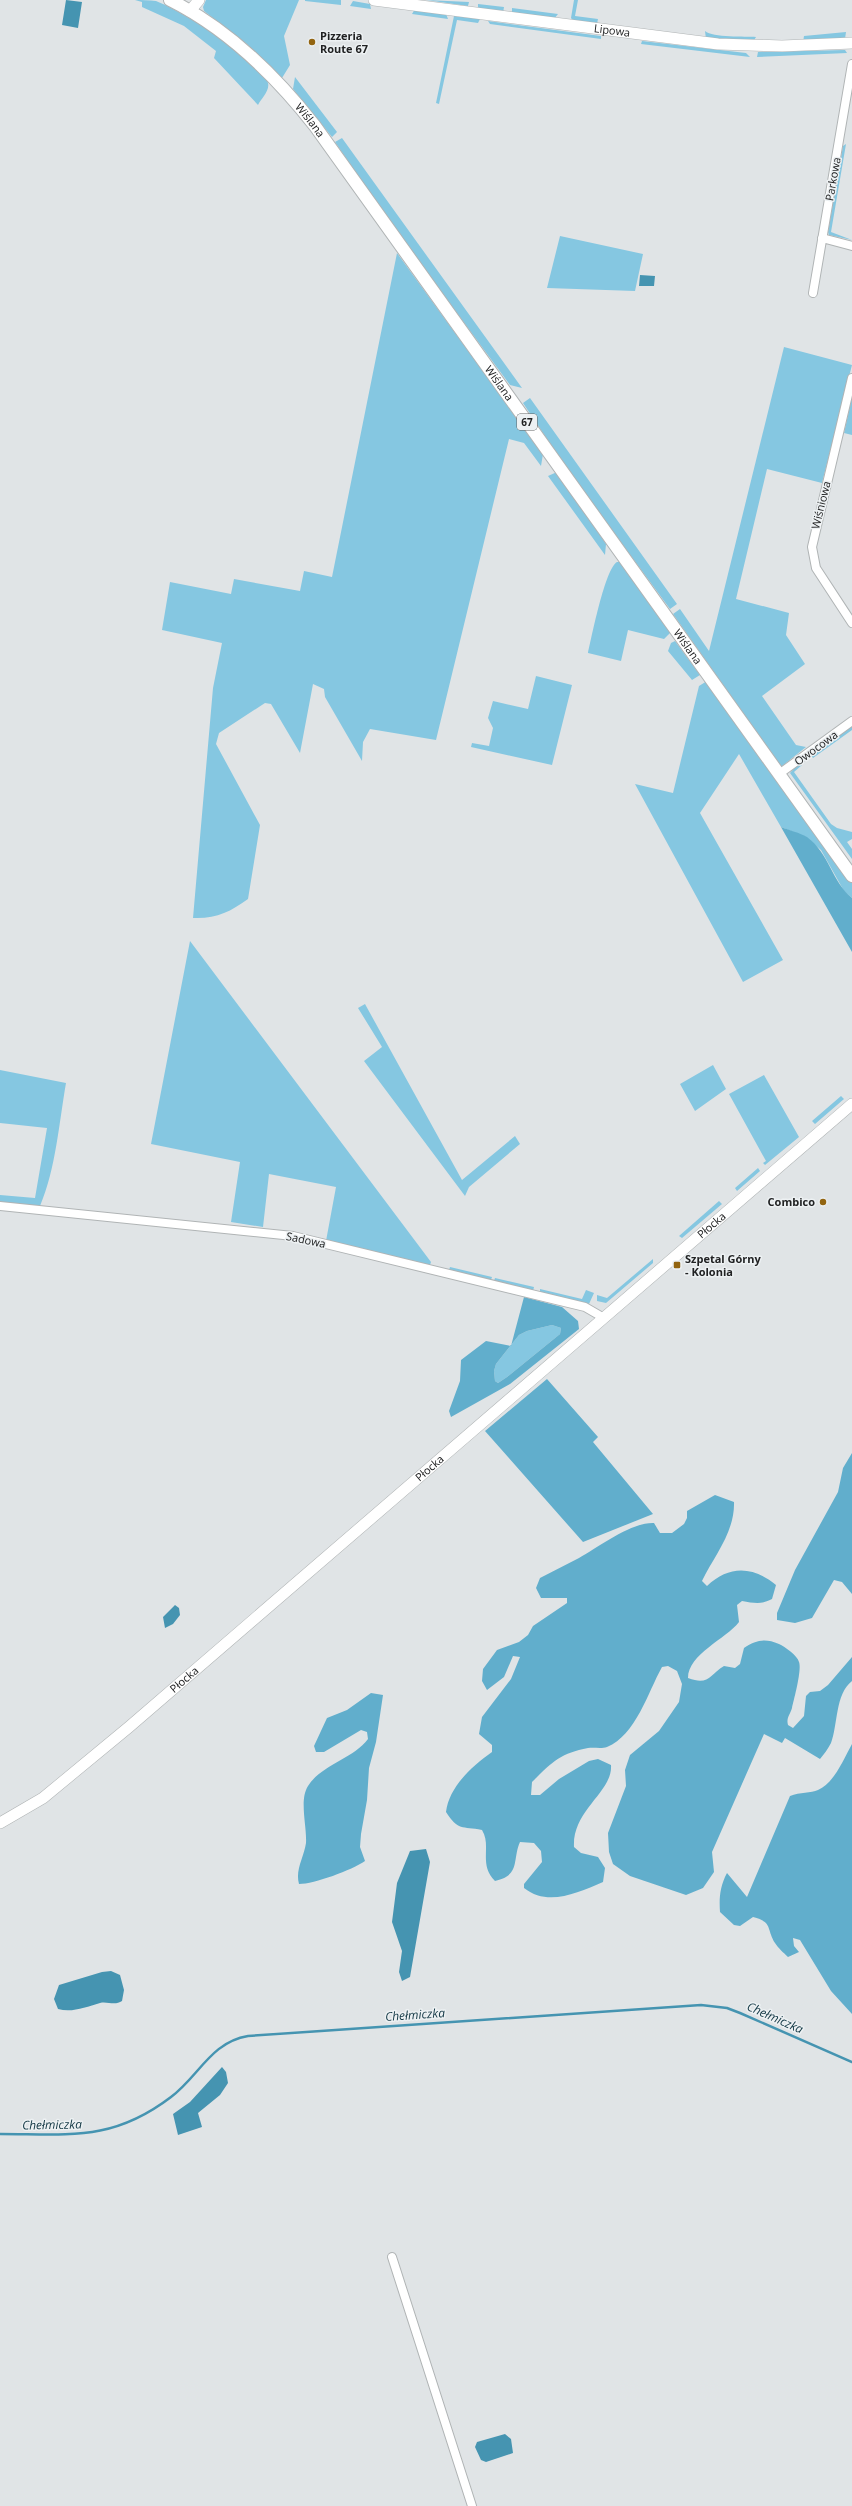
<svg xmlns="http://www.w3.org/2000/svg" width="852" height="2506" viewBox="0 0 852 2506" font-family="'Open Sans',sans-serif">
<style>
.green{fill:#85c7e1}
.forest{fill:#61aecc;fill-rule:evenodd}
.water{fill:#4594b1}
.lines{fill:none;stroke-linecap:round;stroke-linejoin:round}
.stream{stroke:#4594b1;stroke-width:2.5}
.street-casing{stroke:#b0b4b5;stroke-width:10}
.secondary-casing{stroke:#b0b4b5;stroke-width:12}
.primary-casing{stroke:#b0b4b5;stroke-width:14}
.street{stroke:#fff;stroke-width:8}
.secondary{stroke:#fff;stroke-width:11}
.primary{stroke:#fff;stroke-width:12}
.poi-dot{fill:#926410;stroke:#edf1f3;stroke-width:1.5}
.labels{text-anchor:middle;stroke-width:3;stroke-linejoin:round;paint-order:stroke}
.shield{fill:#edf1f3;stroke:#5e6061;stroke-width:1}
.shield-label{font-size:10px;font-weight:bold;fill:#212223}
.street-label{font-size:11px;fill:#212223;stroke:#edf1f3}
.poi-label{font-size:11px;font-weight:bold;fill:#212223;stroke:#edf1f3;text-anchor:start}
.water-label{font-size:12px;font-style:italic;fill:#123744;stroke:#edf1f3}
</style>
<rect width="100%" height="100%" fill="#e0e4e6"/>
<path class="green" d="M135,0C141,0 150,0 156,1C180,10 261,59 268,83C270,91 261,99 258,105L214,58L216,51L184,26L142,7V2Z
M206,0H299L284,36L290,65L282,78L248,45L204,11L203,7Z
M341,0V5L305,1V0Z
M426,0L469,2L468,6Z
M574,0H578L575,16L598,19L597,24L574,22L571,18Z
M353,1L370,4L371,9L350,6Z
M478,4L504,7L503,13L478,8Z
M512,8L558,14L554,19L512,13Z
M415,9L446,14L448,19L412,14Z
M454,16L480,19L478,23L457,20L439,104L436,103Z
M488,21L601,36V39L490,24Z
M705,31C713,38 745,36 756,37L753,42L706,39Z
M846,32L845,39L803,42L804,36Z
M642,41L746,53L750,57L641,44Z
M845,50L847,53L757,57L758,52Z
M295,77L337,132L332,137L293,89Z
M342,138L522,388L510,385L389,221L335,142Z
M846,144L831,232L852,240L829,235L828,232L843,146Z
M560,236L643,254L635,291L547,288Z
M397,253L543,454L541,466L524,443L509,439L436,740L370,729L363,742L362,761L325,697L324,689L313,684L300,753L271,704L265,703L219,733L216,744L260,825L248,899C230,912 216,919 193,918L213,688L222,643L162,630L170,582L231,594L234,579L300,591L304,571L332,577Z
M784,347L852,365L822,483L767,469L736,599L789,613L786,635L805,664L762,696L796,745L806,747L781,767L673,614L680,609L709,651Z
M852,397V435L844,433Z
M530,398L677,604L670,609L567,469L523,403Z
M557,472L606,544L605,555L548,476Z
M617,562H621L671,632L664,639L628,630L621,661L588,653C592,636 605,569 617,562Z
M675,641L700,675L692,680L668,651L671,643Z
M536,676L572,685L552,765L471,747L472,743L489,746L493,728L488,718L493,701L528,709Z
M707,681L852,883V898L844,891L821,850L806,837L781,827L739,754L700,813L783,960L743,982L635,784L673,793L699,686Z
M852,725V730L813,758L811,755Z
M797,765H802L794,772L831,824L837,828L852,832V839L847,842L852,849V859L790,773Z
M190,941L431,1262L430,1265L326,1241L336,1187L269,1174L263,1227L231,1222L240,1162L151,1144Z
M365,1004L462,1180L515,1136L520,1144L469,1187L465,1196L364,1061L382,1047L358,1008Z
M713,1065L726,1089L695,1111L680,1084Z
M0,1070L66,1083C59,1123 56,1168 40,1206L0,1202V1195L35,1198L47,1128L0,1123Z
M764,1075L799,1137L765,1165L763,1163L766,1161L729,1094Z
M841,1096L844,1099L815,1124L812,1121Z
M758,1168L760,1171L737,1191L735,1188Z
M719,1201L722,1204L682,1238L679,1236Z
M653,1259V1263L606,1303L597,1301V1295L607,1298Z
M450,1267L492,1277L491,1280L449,1270Z
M495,1278L534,1287L533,1291L494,1281Z
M540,1289L582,1299L586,1290L594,1293L589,1304L540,1292Z
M552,1325L561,1328L560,1334L507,1377L498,1383L495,1381L494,1371L496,1364L519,1335L527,1331Z"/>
<path class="forest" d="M781,827C789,830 800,833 807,837C829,853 832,882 852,898V952Z
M524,1297L562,1307L578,1321L579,1329L510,1384L451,1417L449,1411L460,1381L461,1360L486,1341L511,1346ZM552,1325L561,1328L560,1334L507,1377L498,1383L495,1381L494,1371L496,1364L519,1335L527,1331Z
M547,1379L598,1437L593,1442L653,1514L583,1542L485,1431Z
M852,1453V1594L842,1582L834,1580L812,1618L795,1623L777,1620V1613L795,1570L838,1492L843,1468Z
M715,1495L734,1502C735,1532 714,1556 702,1581L707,1586C729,1565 753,1566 776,1585L772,1599C761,1605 754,1603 742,1601L737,1605L739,1622C726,1639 688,1654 688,1678C709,1686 709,1675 724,1666L735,1668L740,1664L744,1648C756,1640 765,1638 779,1644C785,1647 797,1655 799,1662C802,1670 794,1699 792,1708C790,1715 786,1718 788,1725L793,1728L804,1716L806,1696L810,1692L820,1691L828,1685L852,1657V1681C835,1694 838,1725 831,1743C828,1749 824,1754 820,1759L785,1738L782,1743L764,1734L712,1852L714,1872L703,1888L686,1895L630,1876L613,1864L609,1852L608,1833L626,1786L625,1770L630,1755L659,1731L679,1702L682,1684L677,1671L668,1666L662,1667C648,1692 636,1735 607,1747C601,1749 594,1747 588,1748C561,1753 552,1762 532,1782L531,1795H540L559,1779L589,1761L598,1759L611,1765C613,1792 572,1810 574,1847L581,1853L598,1857L605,1868L603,1882C577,1893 548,1907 524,1888V1884L542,1862L541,1851L534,1843L520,1842C512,1860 521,1875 495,1881C478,1864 492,1846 482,1830C462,1826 458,1831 446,1812C449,1787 472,1766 492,1752V1745L479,1734L482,1717L511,1679L520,1657L513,1656L504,1677L487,1690L482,1681L483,1669L497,1650L519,1642L528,1635L533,1626L567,1603V1598H541L536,1588L540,1578C553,1571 566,1565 579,1558C599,1547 631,1522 654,1523L660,1533H672L684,1524L687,1518V1511Z
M371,1693L383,1695L376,1742L369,1768L367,1800L361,1834L360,1847L365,1861C352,1870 314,1884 299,1884C295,1870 304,1857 306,1843C307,1826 299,1800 308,1786C321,1765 353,1759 368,1739L367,1732L361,1730L324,1752H316L314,1746L327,1718L347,1710Z
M852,1744V2014L831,1991L800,1940L793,1938L794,1946L799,1952L788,1957C784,1953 778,1948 775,1943C766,1928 773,1922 753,1917L740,1926L734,1925L720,1912C719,1898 720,1886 727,1873L747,1897L790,1796C800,1792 811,1793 818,1790C835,1782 843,1760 852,1744Z"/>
<path class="water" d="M66,0L82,2L78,28L62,25Z
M640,275L655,276L654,286H639Z
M175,1605L179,1608L180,1615L173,1624L165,1628L163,1617Z
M426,1849L430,1862L410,1977L402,1981L399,1972L402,1951L392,1922L397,1883L410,1851Z
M102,1972L111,1971L120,1975L124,1990L122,2001C115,2006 107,2001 100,2003C86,2007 72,2013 58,2009L54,1999L59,1985Z
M222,2067L226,2072L228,2083L220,2095L198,2113L202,2127L178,2135L173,2114L190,2102Z
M505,2434L511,2439L513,2453L486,2462L481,2460L475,2447L477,2442Z"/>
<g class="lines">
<path class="stream" d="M0,2134C69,2134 112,2142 171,2097C199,2076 211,2042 248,2036L701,2005L727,2008L740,2013L852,2062"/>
<g class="street-casing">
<path id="street" d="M822,238L852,246
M813,293L852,64
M852,378L812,547L816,568L852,623
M779,774L852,721
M0,1206L293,1236L585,1307L604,1318
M392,2257L472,2506"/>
</g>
<g class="secondary-casing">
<g id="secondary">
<path id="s1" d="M374,0L718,44L782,46L852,43"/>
<path d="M190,11L199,0"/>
<path id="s2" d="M0,1823L43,1798L129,1727L852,1104"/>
</g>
</g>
<g class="primary-casing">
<g id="primary">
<path id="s3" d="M170,0C228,29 275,75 315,126L852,876"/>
</g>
</g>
<use href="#street" class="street"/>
<use href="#secondary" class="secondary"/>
<use href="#primary" class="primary"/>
</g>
<g class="poi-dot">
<circle cx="312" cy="42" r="4"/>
<circle cx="823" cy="1202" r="4"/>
<rect x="673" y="1261" width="8" height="8" rx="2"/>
</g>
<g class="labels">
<rect class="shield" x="517" y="414" width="20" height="16" rx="3"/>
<g class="shield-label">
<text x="527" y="426">67</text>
</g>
<g class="street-label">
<text dy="4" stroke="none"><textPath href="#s1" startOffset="240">Lipowa</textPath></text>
<text dy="4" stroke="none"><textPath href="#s3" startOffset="186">Wiślana</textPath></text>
<text transform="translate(833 179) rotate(-80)" y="4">Parkowa</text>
<text dy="4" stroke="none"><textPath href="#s3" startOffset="510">Wiślana</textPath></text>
<text transform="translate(821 505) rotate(-76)" y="4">Wiśniowa</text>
<text dy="4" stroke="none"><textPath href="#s3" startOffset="834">Wiślana</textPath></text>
<text transform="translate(816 748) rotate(-36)" y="4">Owocowa</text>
<text dy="4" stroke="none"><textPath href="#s2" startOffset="930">Płocka</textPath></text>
<text transform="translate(306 1240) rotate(12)" y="4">Sadowa</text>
<text dy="4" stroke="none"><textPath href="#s2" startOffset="558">Płocka</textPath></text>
<text dy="4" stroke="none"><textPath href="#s2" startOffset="234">Płocka</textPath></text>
</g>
<g class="poi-label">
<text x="320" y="40">Pizzeria<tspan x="320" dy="13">Route 67</tspan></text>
<text x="815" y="1206" text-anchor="end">Combico</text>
<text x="685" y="1263">Szpetal Górny<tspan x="685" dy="13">- Kolonia</tspan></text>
</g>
<g class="water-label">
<text transform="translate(415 2015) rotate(-4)" y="4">Chełmiczka</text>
<text transform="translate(775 2018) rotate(24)" y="4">Chełmiczka</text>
<text transform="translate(52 2125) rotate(-1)" y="4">Chełmiczka</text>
</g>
</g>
</svg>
